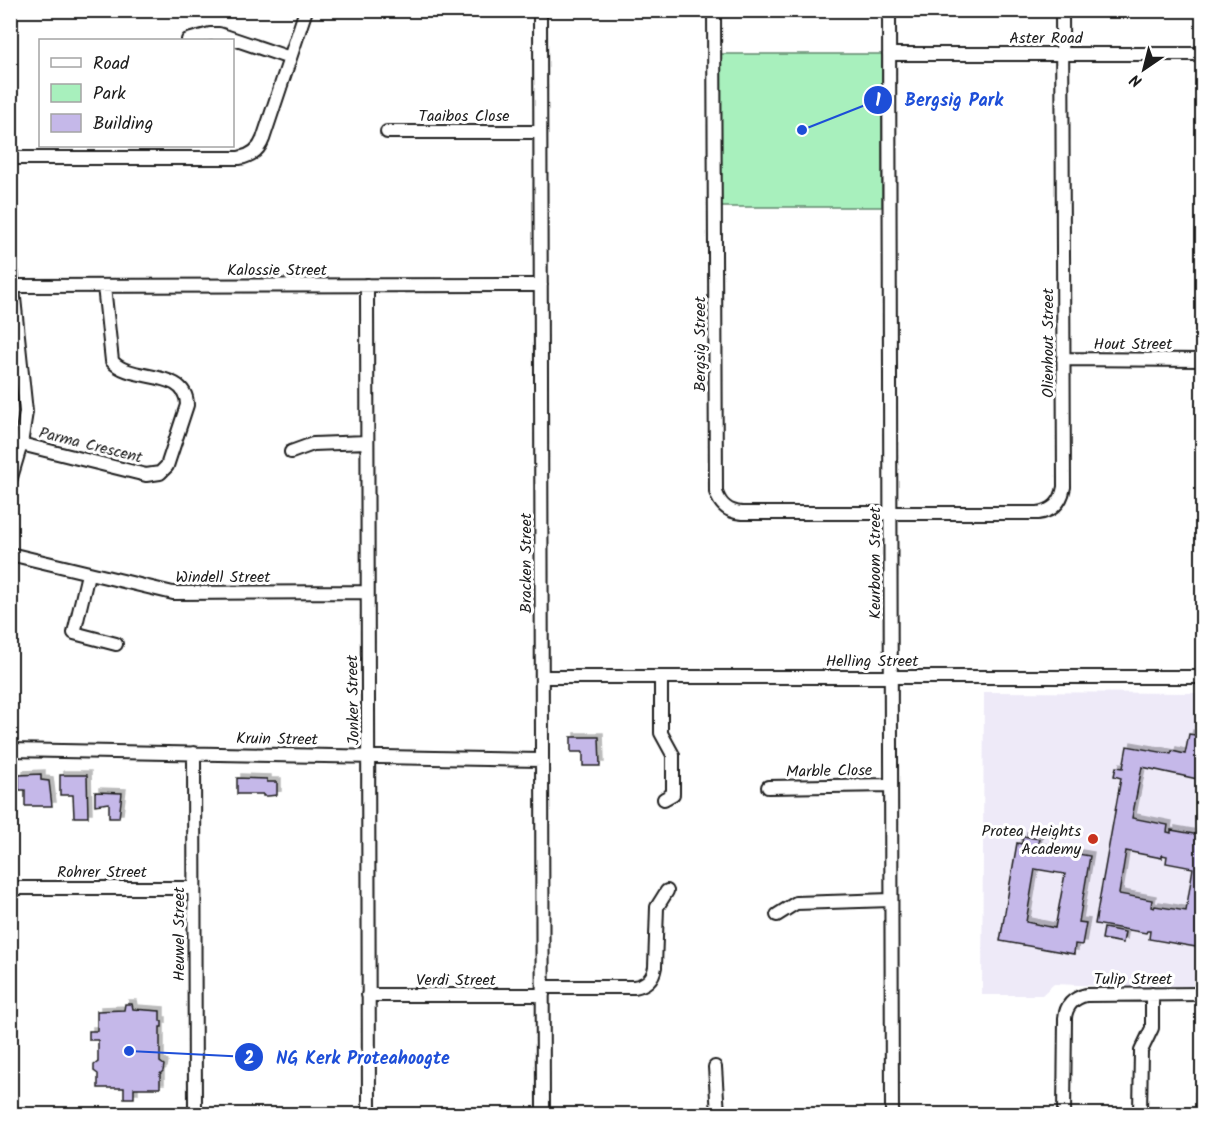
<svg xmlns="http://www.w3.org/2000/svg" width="1213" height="1125" viewBox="0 0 1213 1125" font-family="Kalam,sans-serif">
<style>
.built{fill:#eeeaf8}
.green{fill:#a8f0bd;stroke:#62866c;stroke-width:1.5}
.building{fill:#c5b8e9;stroke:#1c1c1c;stroke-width:1.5;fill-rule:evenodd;filter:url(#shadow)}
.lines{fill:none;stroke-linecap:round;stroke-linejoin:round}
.street-casing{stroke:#1c1c1c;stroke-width:16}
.street{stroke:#fff;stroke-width:12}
.poi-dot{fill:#c8321e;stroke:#fff;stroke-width:2}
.labels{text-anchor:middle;stroke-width:6;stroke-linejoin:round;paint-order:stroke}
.street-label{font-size:16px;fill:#1c1c1c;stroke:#fff}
.poi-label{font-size:16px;fill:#1c1c1c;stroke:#fff;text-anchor:end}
.leader{fill:none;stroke:#1d4ed8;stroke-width:2}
.callout-dot{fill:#1d4ed8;stroke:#fff;stroke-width:2}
.mark-label{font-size:18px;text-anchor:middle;font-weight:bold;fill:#fff}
.callout-label{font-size:18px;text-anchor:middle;font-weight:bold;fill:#1d4ed8;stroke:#fff;stroke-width:6;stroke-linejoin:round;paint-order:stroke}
</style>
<defs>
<filter id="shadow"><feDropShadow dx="4" dy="-4" stdDeviation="0" flood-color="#0004"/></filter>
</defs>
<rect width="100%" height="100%" fill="#fff"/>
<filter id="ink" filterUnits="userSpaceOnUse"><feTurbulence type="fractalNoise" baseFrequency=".0167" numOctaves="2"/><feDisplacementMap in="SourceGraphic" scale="12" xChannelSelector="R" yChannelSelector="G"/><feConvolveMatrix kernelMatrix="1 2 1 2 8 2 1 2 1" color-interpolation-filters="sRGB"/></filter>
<g filter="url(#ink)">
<path class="built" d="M984,692L1202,693V986L1129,987L1054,984L1042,995H982Z"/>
<path class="green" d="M721,54H882V207H721Z"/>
<path class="building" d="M1189,734L1201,736L1202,735V780L1142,767L1132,818L1168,825L1167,832L1171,833V830L1199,835L1202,818V948L1149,939L1150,931H1147L1146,933L1095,924L1121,778L1114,776L1116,767L1123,768L1127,746L1171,754L1172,751L1185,754ZM1126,851L1162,858V855L1167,856L1166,863L1193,868L1186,911L1155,906L1154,908L1151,907L1152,900L1119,894Z
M571,737H599L600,766H583V752H571Z
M41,774V780L49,781L52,806H25V790H19V775Z
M10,775H14V786H10Z
M60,775H87L88,817H74L73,795H60Z
M237,778L267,779V782H277V795L268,796H263V794H237Z
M95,792L122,793L119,818H109V803L95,805Z
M1023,836L1039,839L1037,847L1090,856L1079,922L1086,923L1082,945L1075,944L1074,954L1000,941L1017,843L1022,844ZM1035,869L1065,874L1055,928L1026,922Z
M1104,928L1125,932L1123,943L1102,939Z
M125,1004H132L133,1009L160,1011V1021H162V1027H160V1062L164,1065L163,1071L160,1074V1088H134V1098H124V1088H98V1074L94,1071V1065L98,1062V1040H89V1031H97V1011L124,1010Z"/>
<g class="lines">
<g class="street-casing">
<path id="street" d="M540,10L543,1114
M714,10L716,492C720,505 728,512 742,513H1038C1053,511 1061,503 1064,487L1062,10
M889,10L892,1114
M188,40L210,34H219L290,58
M889,54H1202
M387,132H540
M10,158H239C251,156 259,150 263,139L306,10
M10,260L26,412L21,444L10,481
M367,285L369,1114
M14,286L541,285
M1063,359L1202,360
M21,444L146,475L160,473L167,466L187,405C187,368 130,383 112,361L104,286
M291,452L313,444L367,442
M10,554L173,593L367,592
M88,574L74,633L116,644
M542,677H1202
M661,678V733L673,755V794L664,799
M10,750L542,760
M194,753L195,1114
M768,787L891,785
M10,888H194
M777,915L796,903L891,900
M543,987H634C646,985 653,979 655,967L657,907L667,891
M368,995H543
M715,1067L718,1114
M1140,1112L1141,1051L1152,1028V994
M1064,1114L1065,1018C1066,1005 1074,998 1086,995L1202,994"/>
</g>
<use href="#street" class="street"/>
</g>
</g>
<circle class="poi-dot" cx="1093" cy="839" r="6"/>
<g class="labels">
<g class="street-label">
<text x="1046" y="43">Aster Road</text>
<text x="464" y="121">Taaibos Close</text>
<text x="277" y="275">Kalossie Street</text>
<text transform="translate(1047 343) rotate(-90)" y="6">Olienhout Street</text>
<text x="1133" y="349">Hout Street</text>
<text transform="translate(699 344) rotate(-90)" y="6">Bergsig Street</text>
<text transform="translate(91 444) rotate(14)" y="6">Parma Crescent</text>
<text transform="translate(525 563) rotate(-90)" y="6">Bracken Street</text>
<text transform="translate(874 563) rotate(-90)" y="6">Keurboom Street</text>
<text x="223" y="582">Windell Street</text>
<text x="872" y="666">Helling Street</text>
<text transform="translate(352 700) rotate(-91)" y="6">Jonker Street</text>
<text transform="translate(277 738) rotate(1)" y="6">Kruin Street</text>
<text transform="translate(829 770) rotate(-1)" y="6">Marble Close</text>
<text x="102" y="877">Rohrer Street</text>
<text transform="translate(178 934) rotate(-90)" y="6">Heuwel Street</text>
<text x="1133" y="984">Tulip Street</text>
<text x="456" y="985">Verdi Street</text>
</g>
<g class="poi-label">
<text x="1081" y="836">Protea Heights<tspan x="1081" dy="18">Academy</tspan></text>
</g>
</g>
<path class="leader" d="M802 130L878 100M129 1051L249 1057"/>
<g class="callout-dot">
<circle cx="802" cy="130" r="6"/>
<circle cx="129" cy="1051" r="6"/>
<circle cx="878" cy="100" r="15"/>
<circle cx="249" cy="1057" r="15"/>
</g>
<g class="mark-label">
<text x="878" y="106">1</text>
<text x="249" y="1064">2</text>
</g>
<g class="callout-label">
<text x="954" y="106">Bergsig Park</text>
<text x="363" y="1064">NG Kerk Proteahoogte</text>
</g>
<rect width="1213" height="1125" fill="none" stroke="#fff" stroke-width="36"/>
<rect x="18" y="18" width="1177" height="1089" fill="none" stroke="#1c1c1c" stroke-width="2" filter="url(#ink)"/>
<rect x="39" y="39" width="195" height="108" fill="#ffffff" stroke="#a4a4a4" stroke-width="1.5"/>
<rect x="51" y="58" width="30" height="9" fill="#ffffff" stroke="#a4a4a4" stroke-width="1.5"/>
<text x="93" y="69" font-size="18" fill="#1c1c1c">Road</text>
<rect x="51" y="84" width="30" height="18" fill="#a8f0bd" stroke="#a4a4a4" stroke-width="1.5"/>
<text x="93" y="99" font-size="18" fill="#1c1c1c">Park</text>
<rect x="51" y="114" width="30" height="18" fill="#c5b8e9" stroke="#a4a4a4" stroke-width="1.5"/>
<text x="93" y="129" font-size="18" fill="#1c1c1c">Building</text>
<g transform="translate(1144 69) rotate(215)" stroke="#ffffff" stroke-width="4.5" paint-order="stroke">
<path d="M0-4.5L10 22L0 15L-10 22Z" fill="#1c1c1c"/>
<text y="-9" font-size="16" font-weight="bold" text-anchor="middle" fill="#1c1c1c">N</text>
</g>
</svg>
